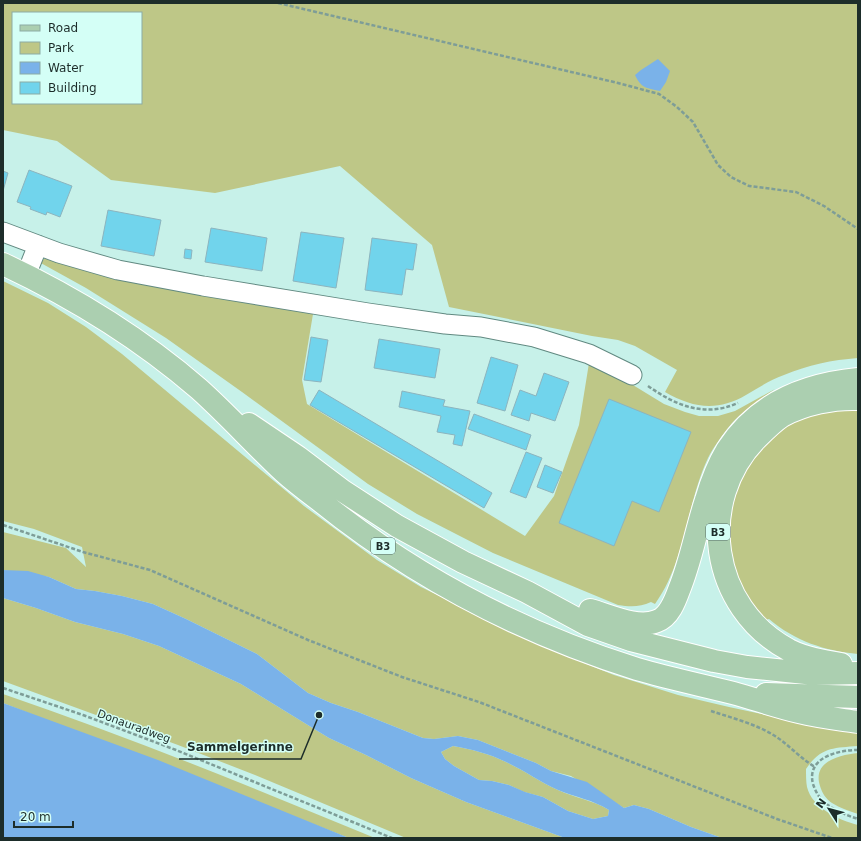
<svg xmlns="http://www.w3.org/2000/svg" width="861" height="841" viewBox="0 0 861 841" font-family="'DejaVu Sans',sans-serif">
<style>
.green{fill:#bec787;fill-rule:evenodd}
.water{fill:#7ab2e9;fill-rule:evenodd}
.building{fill:#71d4ec;stroke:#8cb4be}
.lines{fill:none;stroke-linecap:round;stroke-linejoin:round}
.minor-casing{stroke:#618981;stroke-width:21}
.major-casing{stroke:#fff;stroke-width:24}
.path{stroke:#7e9d97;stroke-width:2.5;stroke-dasharray:4 2;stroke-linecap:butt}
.minor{stroke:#fff;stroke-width:19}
.major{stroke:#abcfb0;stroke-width:22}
.labels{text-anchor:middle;stroke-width:3;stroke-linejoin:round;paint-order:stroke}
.shield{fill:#d4fff6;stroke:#546c67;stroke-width:1}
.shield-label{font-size:10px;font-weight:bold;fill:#1d2d2a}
.street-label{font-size:11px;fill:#1d2d2a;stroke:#d4fff6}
.leader{fill:none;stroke:#1d2d2a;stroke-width:1.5}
.callout-dot{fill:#1d2d2a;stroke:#d4fff6;stroke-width:1.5}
.callout-label{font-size:12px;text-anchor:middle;font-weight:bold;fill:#1d2d2a;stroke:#d4fff6;stroke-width:3;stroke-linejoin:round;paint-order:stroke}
</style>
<rect width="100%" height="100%" fill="#c7f1e9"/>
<path class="green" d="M3,3H858V358C832,360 808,365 784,375C770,380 758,388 746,395C717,412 693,408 665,392L677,370L635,346L618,340L592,336L449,307L432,245L340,166L215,193L111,180L57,141L3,130ZM13,13H141V103H13Z
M54,258L313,314L302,380L307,404L525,536L554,496L579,425L589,363L628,382L664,404L685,412L699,416H718L735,411L775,389C759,401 740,412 728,428C721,437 713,448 708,458C686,505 686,561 655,604L651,602C640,607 631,607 618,605L493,553L417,514L368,484L242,392L166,338L86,288L39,262L44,259Z
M3,281L48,303L86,327L122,354L304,506L377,560L421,587L539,645L614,675L678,695L729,707L812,725L858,733V746C833,748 821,747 806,769C806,775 806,782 807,787C812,808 839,820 858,825V838H722L691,827L649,809L634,805L624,808L571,776L551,771L536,763L478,740L458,736L434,739L423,738L358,712L331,703L308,693L257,654L186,619L153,604L122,596L95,591L76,589L49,577L3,570V532L66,548L86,567L82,547L34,529L3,521Z
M836,408H858V654C825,651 795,641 769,619L765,620L755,608L743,590L732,566L726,523L742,473L771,437L788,425L809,416Z
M3,598L36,608L75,622L123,634L159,646L241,684L329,738L366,755L411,778L466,802L565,838H406L255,775L178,745L3,681Z
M3,694C129,737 252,787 375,838H349L3,703Z
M453,746C471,749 490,754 506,762C524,770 540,782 558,790C575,798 593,800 609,810L608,816L593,819L568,811L543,797L524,792L509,785L492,781L479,780L454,766L445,759L441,752Z
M858,753V814C849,811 840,808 832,803C826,799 822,793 820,786C812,761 840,755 858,753Z"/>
<path class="water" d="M658,59L670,71L666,82L660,91C646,88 641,88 635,75L641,70Z
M3,570L28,571L49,577L76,589L95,591L122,596L153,604L186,619L257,654L308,693L331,703L358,712L423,738L434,739L458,736L478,740L536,763L551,771L587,782L624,808L634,805L649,809L691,827L722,838H565L466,802L411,778L366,755L329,738L241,684L159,646L123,634L75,622L36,608L3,598ZM453,746C471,749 490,754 506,762C524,770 540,782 558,790C575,797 593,800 609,810L608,816L593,819L568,811L543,797L525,792L509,785L492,781L479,780L454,766L445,759L441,752Z
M3,703L158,760L349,838H3Z"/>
<path class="building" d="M29,170L72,186L60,217L47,212L46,215L30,209L31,207L17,202Z
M3,171L8,173L3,191Z
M108,210L161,220L154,256L101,246Z
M211,228L267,238L262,271L205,262Z
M301,232L344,238L336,288L293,281Z
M372,238L417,244L413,270L406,269L402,295L365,290Z
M185,249L192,250L191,259L184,258Z
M311,337L328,340L321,382L304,380Z
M379,339L440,349L435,378L374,368Z
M491,357L518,365L505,411L477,403Z
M544,373L569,382L555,421L531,413L529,421L511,415L520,390L536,396Z
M319,390L492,493L484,508L310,405Z
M402,391L445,400L443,406L470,411L462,446L453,444L455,435L437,432L441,416L399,407Z
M609,399L691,432L659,512L632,501L614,546L559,523Z
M474,414L531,435L526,450L468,429Z
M526,452L542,458L526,498L510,492Z
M545,465L562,472L553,493L537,487Z"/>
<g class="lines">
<g class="minor-casing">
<path id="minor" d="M3,232L59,253L118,270L203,286L368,313L445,324L481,327L534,337L589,354L632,375
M26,275L38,245"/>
</g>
<g class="major-casing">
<path id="major" d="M3,264C73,297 140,338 199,389C228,415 255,445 284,472C295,482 307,491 319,500C413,576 522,633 637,669C668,678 701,685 733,693C755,699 777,707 799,712C819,717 838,719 858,722
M249,424L298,457L343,491L397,526L463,562L527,592L588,625L631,640L714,661L747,667L815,674L858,673
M590,610C609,615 637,629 657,621C669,617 675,601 679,590C691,561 696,530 706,500C711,483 718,465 727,450C757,403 805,384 858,379
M841,664C823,661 805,658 789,650C710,608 695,501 757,438C765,430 773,422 782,416C805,404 833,398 858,399
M766,694L858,697"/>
</g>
<path class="path" d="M278,3L618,83L659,94L677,107L693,122L718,165L731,177L749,186L796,192L824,206L858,229
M648,386C675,405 704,418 738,403
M3,525L83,552L150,570L308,640L402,677L479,702L777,819L832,838
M3,688L83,715L176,750L392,838
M711,711C732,718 756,724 775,736C789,745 800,758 815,767
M858,750C839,750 806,757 813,784C815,790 818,796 822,800C832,810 846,815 858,819"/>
<use href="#minor" class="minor"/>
<use href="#major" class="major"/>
</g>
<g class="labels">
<g class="shield">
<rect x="706" y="524" width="24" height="16" rx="3"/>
<rect x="371" y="538" width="24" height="16" rx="3"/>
</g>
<g class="shield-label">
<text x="718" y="536">B3</text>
<text x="383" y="550">B3</text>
</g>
<g class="street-label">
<text transform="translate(134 726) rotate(20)" y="4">Donauradweg</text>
</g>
</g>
<path class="leader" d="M319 715L301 759H179"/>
<circle class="callout-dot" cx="319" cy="715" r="4"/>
<g class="callout-label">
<text x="240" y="751">Sammelgerinne</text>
</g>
<rect width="861" height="841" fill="none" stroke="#1d2d2a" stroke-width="8"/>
<rect x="12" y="12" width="130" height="92" fill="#d4fff6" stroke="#8baba4"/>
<rect x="20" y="25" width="20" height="6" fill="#abcfb0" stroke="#8baba4"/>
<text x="48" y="32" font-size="12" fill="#1d2d2a">Road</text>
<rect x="20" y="42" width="20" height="12" fill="#bec787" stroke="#8baba4"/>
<text x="48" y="52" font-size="12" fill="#1d2d2a">Park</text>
<rect x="20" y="62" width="20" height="12" fill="#7ab2e9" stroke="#8baba4"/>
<text x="48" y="72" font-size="12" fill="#1d2d2a">Water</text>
<rect x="20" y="82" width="20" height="12" fill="#71d4ec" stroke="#8baba4"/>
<text x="48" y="92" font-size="12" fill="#1d2d2a">Building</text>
<g transform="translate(829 809) rotate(306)" stroke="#d4fff6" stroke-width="3" paint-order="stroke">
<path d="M0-3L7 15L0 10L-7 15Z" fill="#1d2d2a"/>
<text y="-6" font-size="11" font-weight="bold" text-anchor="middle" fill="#1d2d2a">N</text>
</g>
<path d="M14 821v6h59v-6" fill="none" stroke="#1d2d2a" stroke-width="2"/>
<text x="20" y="821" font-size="12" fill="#1d2d2a" stroke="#d4fff6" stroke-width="3" paint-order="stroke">20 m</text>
</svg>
